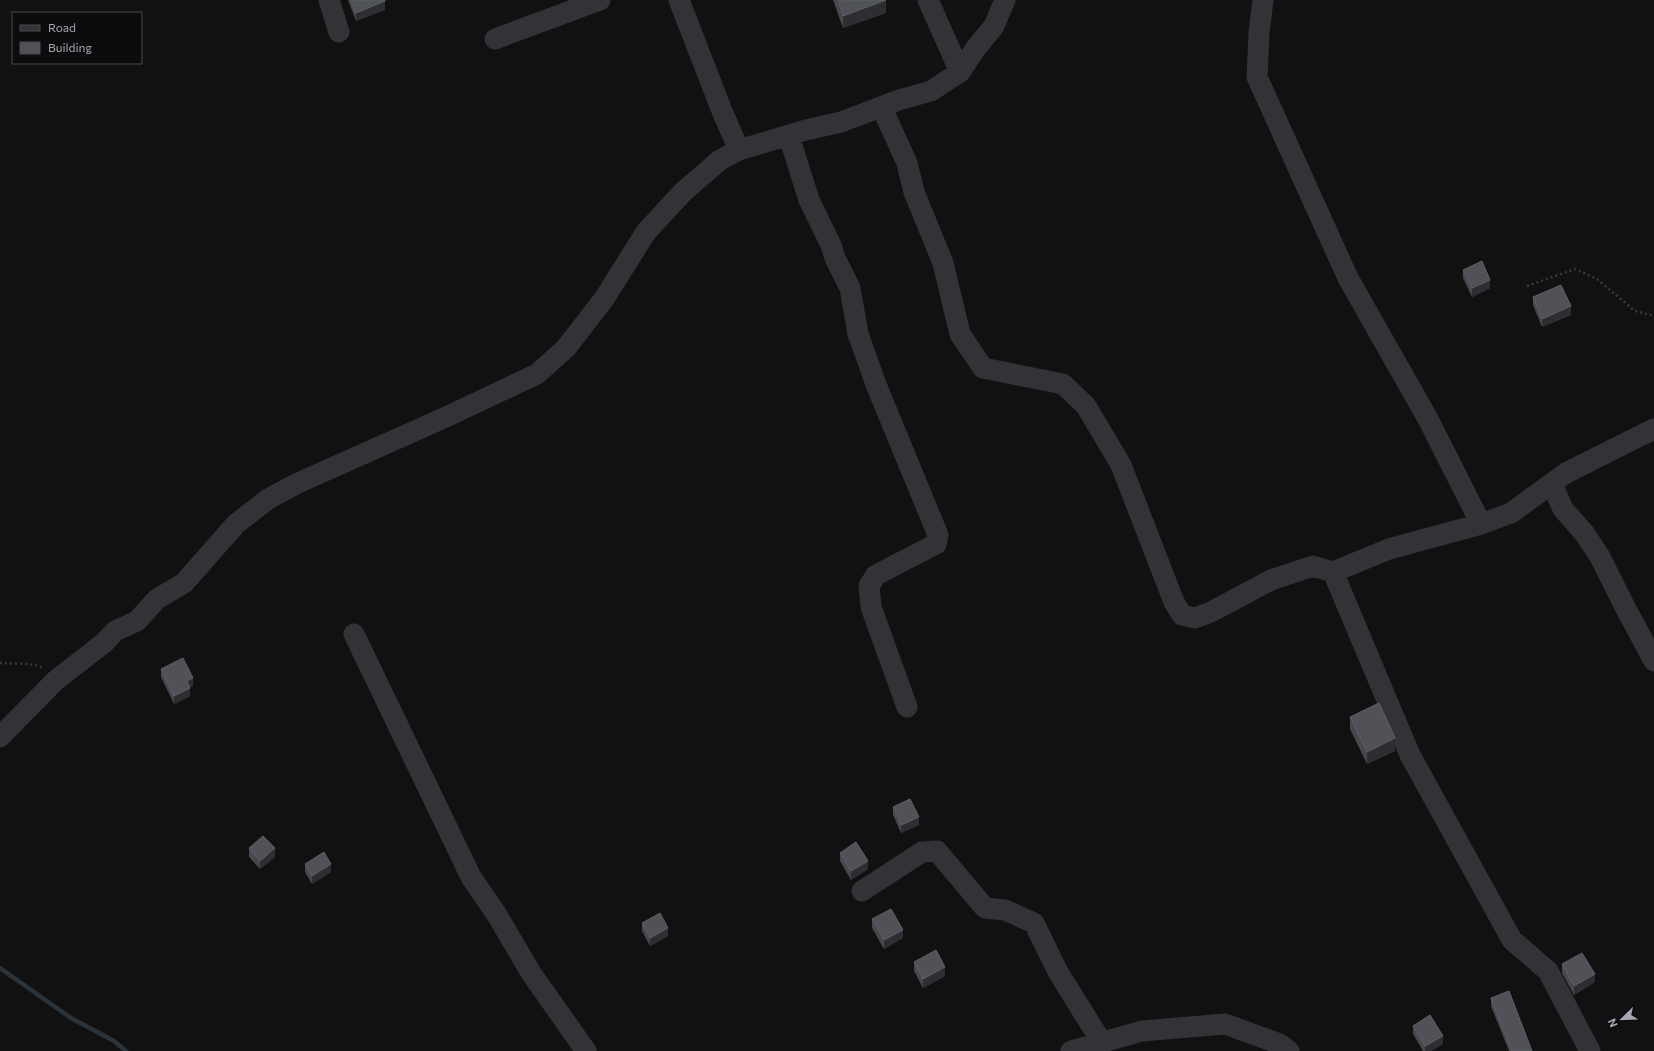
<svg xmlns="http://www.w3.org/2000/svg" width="1654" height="1051" viewBox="0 0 1654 1051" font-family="Commissioner,sans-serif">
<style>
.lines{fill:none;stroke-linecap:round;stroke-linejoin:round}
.stream{stroke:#2b333a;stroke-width:4.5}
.path{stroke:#38393e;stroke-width:2.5;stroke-dasharray:2 3;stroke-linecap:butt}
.minor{stroke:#323337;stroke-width:21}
.wall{fill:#47484d}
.shaded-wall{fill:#2d2e31}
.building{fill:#515258;stroke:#5d6066}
</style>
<rect width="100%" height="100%" fill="#111112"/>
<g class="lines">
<path class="stream" d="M0,968L71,1018L114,1041L126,1051"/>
<path class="path" d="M1527,286L1575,269L1597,279L1635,311L1654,316
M0,663C11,664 36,662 44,669"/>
<path class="minor" d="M329,0L339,32
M679,0L722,111L739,150
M928,0L960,72
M1263,0L1259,33L1257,77L1348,278L1428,419L1481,524
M495,39L600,0
M882,108L907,163L914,192L943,263L960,334L983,368L1063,384L1086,406L1121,465L1174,602L1182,615L1195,618L1211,612L1271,580L1313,566L1333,572L1389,549L1481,524L1511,513L1566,473L1654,429
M789,136L809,200L831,245L835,258L850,288L858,334L877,387L938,535L936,544L876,575L869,586L871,607L907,707
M1552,484L1563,509L1585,534L1600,557L1625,607L1654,661
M1333,572L1410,755L1512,940L1548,971L1590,1051
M354,634L471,877L497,915L531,973L586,1051
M0,737L55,681L105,642L115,631L137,621L157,599L184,583L236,524L268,499L298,483L446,417L537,374L566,348L604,299L646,232L683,192L720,160L739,150L806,130L841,122L899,100L931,91L960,72L976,48L994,26L1005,0
M862,891L922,852L937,851L985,908L1005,910L1034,923L1058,972L1101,1041
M1071,1051L1142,1031L1225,1024L1280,1044L1289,1051"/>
</g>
<path class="wall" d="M348,0H385V10L356,21Z
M833,0H886V13L843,28Z
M1463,270L1490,288L1472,297L1463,278Z
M1533,297L1571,315L1542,327L1533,305Z
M161,669L193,686L190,687V696L174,704L161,677Z
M1350,717L1395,751L1367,764L1350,729Z
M893,807L919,825L901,833L893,815Z
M249,848L275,857L260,869L249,857Z
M840,853L868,869L851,880L840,861Z
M305,864L331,872L312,884L305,872Z
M872,919L903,938L884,949L872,928Z
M642,923L668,936L650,946L642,931Z
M914,962L945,976L923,988L914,971Z
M1562,964L1595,982L1574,995L1562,973Z
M1491,998L1532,1051H1509L1491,1006Z
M1413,1026L1443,1044L1431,1051H1423L1413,1034Z"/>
<path class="shaded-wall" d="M886,0V13L843,28V16Z
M385,1V10L356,21V13Z
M1490,280V288L1472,297V288Z
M1571,306V315L1542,327V319Z
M193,678V686L187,689V681Z
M190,688V696L174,704V696Z
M1395,738V751L1367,764V752Z
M919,817V825L901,833V825Z
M275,848V857L260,869V861Z
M868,861V869L851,880V871Z
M331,864V872L312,884V876Z
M668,928V936L650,946V938Z
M903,930V938L884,949V940Z
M945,967V976L923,988V979Z
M1595,974V982L1574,995V986Z
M1443,1036V1044L1431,1051H1425V1046Z"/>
<path class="building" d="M351,0H385V1L356,13Z
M838,0H886L843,16Z
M1482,261L1490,280L1472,288L1463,270Z
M1561,285L1571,306L1542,319L1533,297Z
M183,658L193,678L187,681L190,688L174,696L161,669Z
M1379,703L1395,738L1367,752L1350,717Z
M910,799L919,817L901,825L893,807Z
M263,836L275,848L260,861L249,848Z
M856,842L868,861L851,871L840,853Z
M324,852L331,864L312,876L305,864Z
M891,909L903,930L884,940L872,919Z
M660,913L668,928L650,938L642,923Z
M936,950L945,967L923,979L914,962Z
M1582,953L1595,974L1574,986L1562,964Z
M1509,991L1532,1051H1512L1491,998Z
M1430,1015L1443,1036L1425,1046L1413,1026Z"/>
<rect x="12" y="12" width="130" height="52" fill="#0c0c0d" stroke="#484a4f"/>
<rect x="20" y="25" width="20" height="6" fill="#323337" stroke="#484a4f"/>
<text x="48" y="32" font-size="12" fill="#a2a7b2">Road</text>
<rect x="20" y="42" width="20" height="12" fill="#515258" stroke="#484a4f"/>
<text x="48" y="52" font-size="12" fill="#a2a7b2">Building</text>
<g transform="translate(1622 1019) rotate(247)" stroke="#0c0c0d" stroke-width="3" paint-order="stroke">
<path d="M0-3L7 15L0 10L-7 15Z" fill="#a2a7b2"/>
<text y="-6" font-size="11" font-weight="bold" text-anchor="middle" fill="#a2a7b2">N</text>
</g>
</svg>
